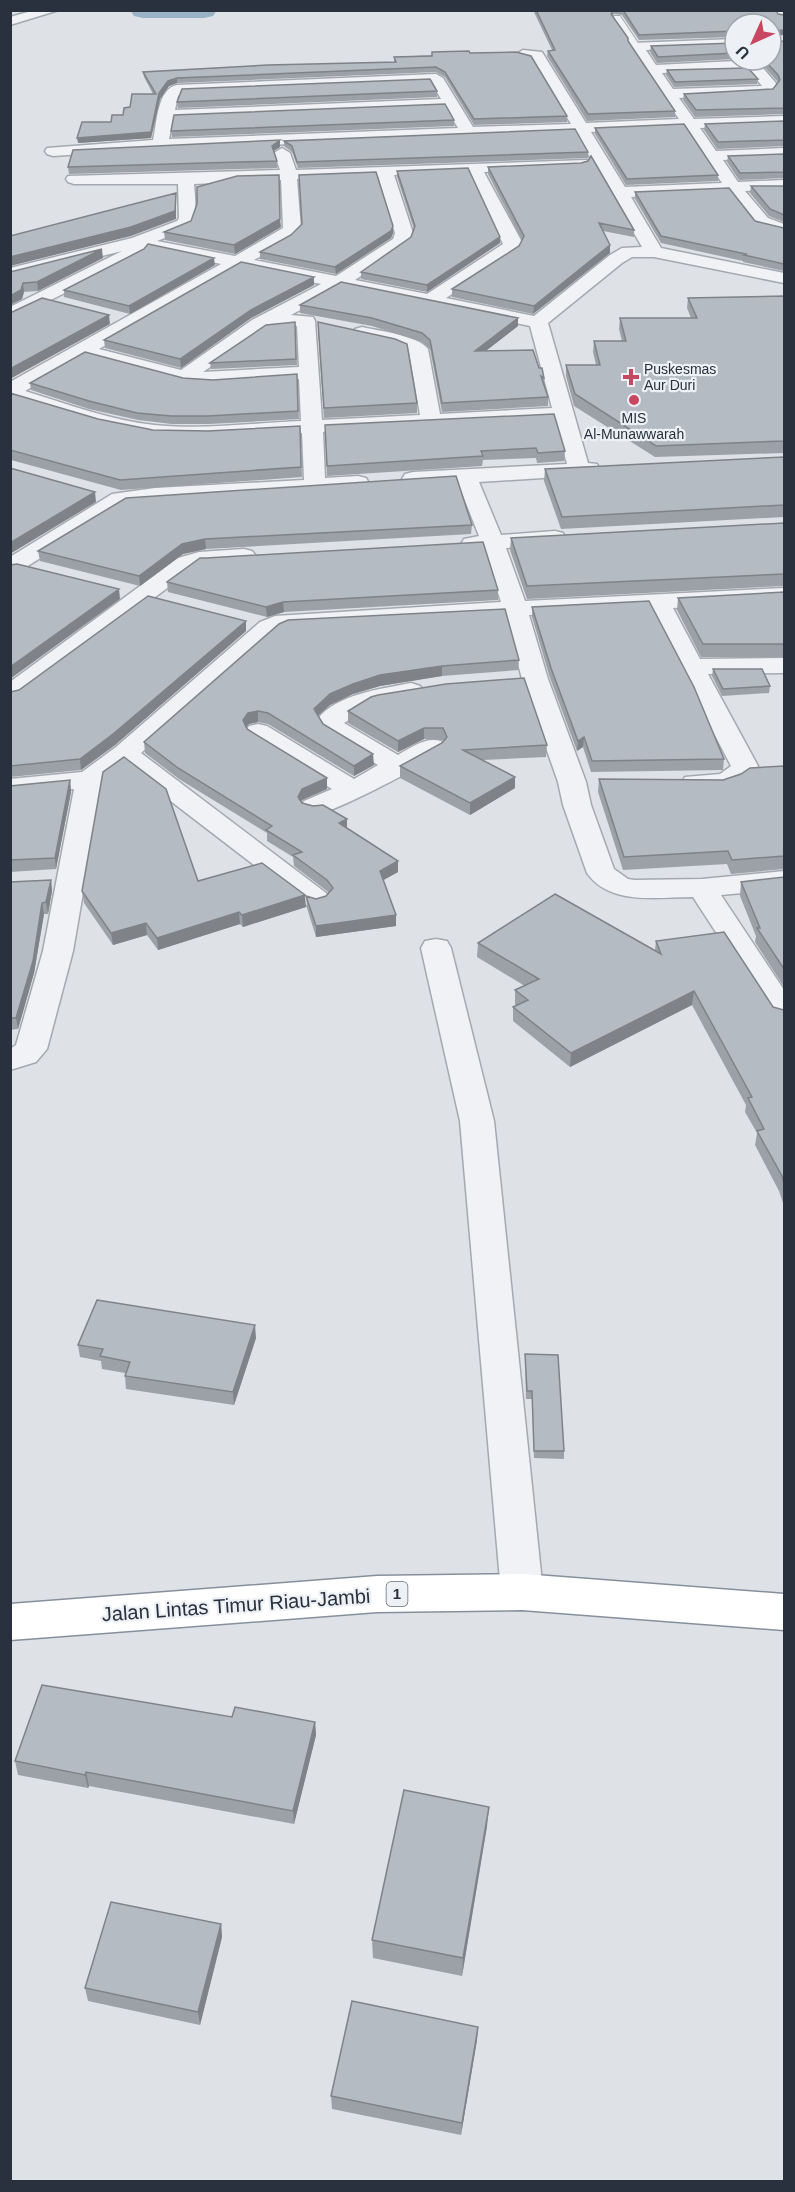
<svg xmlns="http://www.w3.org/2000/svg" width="795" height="2192" viewBox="0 0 795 2192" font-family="Arial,sans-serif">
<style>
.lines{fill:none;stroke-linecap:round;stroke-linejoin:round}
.river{fill:#9ab2c6;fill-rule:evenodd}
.lane-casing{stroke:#a4a9b1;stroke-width:2}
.street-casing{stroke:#a4a9b1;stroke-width:3}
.highway-casing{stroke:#86909d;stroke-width:3}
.lane{fill:#f0f2f5;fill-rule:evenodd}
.street{fill:#f0f2f5;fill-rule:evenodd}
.highway{fill:#fff;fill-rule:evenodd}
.wall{fill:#9ca1a8}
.shaded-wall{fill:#7f8388}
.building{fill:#b5bbc3;stroke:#7f8388;stroke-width:1.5}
.poi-dot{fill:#c94661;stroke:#edf1f5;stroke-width:2}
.labels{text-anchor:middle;stroke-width:4.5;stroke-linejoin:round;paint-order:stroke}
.far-poi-label{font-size:14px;fill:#28313d;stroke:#edf1f5;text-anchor:start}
.shield{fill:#edf1f5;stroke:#636b74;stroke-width:1.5}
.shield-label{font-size:15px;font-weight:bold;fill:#28313d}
.near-street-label{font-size:20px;fill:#28313d;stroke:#edf1f5}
</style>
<rect width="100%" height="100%" fill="#dee2e7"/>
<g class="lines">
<path class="river" d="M130,10H217L213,16L204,18H143L134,16Z"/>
<g class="lane-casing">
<path id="lane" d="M614,16H620L640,46L639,48H633L613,18Z"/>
</g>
<g class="street-casing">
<path id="street" d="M35,10H59L10,25V17Z
M774,10H784V19L779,18Z
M735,39V47L646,50L656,65L756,60L775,82L777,85L772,93L767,94L679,98L694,119L784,116V125L700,128L716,151L784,148V158L723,160L738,182L784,180V190L745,191L768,218L784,224V234L756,226L729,192L631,197L661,248L784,273V283L654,257H632L622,263L548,323L588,463L597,464L600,469L597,474L589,475L479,482L501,535L555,531L563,533L566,538L563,543L506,548L525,601L784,588V602L673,608L700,659L784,658V673L708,674L758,766C741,791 714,796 685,789L681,783L685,777L720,774L731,766L649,609L529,615L548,679L586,782L591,805L614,869L628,879L635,880L702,879L784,871V889L721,895L784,990V1023L773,1020L693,897C658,897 610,906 587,873L563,805L558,782L522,679L506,617L288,628L278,632L141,753L326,893L331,899L326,905L316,908L306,905L125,766L102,782L73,951L47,1049L36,1062L10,1070V1049L16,1045L43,951L74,789L10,795V779L82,772L116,747L260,622L275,616L501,602L484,550L464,549L461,544L464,539L479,536L458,483L413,486L405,484L402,479L405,474L413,472L567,464L555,421L323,432L325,478L358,476L366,478L369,483L366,488L126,505L18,572L10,574V557L112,494L155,488L304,480L302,433C255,436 200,442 154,437C105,431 57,414 10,400V382L221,264L147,249L144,254L10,320V307L122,251L10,279V268L132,238L177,221L179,218L178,184H74L68,182L66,179L68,176L280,170L274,153L282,148L290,153L296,170L587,160L589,163L587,166L581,168L484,172L522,242L517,251L446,298L534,316L610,255L622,248L642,247L576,133L160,149L53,156L47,154L45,151L47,148L153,140C157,123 157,89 177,85L436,74L443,78L473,127L571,124L532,59L518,57L516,54L523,50L542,52L586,123L679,119L629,46L631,43ZM749,70L762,86L673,89L662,73ZM431,82L441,99L175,110L178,96L181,93ZM446,108L458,128L169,139L173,119ZM685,128L722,183L625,187L591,132ZM469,172L503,244L427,294L355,280L410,242L413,233L394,175ZM378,176L395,233L393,239L336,276L254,260L290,240L301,229L297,179ZM281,180L283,228L235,256L157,241L190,228C198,215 195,198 194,184ZM241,268L321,284L252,320L181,370L99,349ZM341,288L530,326L552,408L440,414L428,349C418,335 378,331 362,327L355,329L352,333L355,337L396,346L409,352L420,415L322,420L315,321L313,317L291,315ZM285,326H297L299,367L203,372L265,329ZM85,357L184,383L213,385L299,379L301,421C254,423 201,430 154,425C110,420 67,404 25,391Z
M244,549L252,551L256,556L252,561L194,568L19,699L10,702V682L178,558L199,552Z
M411,683L420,686L424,691L420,696L369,707L344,723L398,755C412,747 425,737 441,741L445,747C436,761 343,807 322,813C315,815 311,815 304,813L300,807L304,801L332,789L249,738L245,732L249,726L258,724L267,726L354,779L378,765L324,733L316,721C335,694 381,689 411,683Z
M436,939L447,941L451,948L494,1121L543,1592L537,1605L522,1610L507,1605L501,1592L460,1121L421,948L425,941Z"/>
</g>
<g class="highway-casing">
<path id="highway" d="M522,1574L784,1594V1630L522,1610L377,1612L10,1640V1604L377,1576Z"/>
</g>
<use href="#lane" class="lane"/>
<use href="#street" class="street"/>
<use href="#highway" class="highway"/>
</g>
<path class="wall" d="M533,10H776L778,14L784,15V35L771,36V24H735V37L639,40L622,15L614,14L613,16L628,41L675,111V117L587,121L547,56L548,51L552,50Z
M784,41V114L695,117L683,100L684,94L773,89L778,83L777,81L758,60H771Z
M735,43V59L657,63L650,52L651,46Z
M470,53L567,116V122L474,125L445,77L436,72L177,83L169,86L160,99L151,138L78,143L123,115L130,107L153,94L144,77L143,72L394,62V57Z
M667,70L758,79L757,84L674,87L666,75Z
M437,91V97L178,108L177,102Z
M454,120V126L172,137L171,131Z
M784,121V146L717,149L704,130L705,124Z
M595,128L718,175V181L626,185L595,134Z
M280,140V147L273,151L277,161V168L69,174L68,167Z
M284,141L588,152V158L298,168L292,152L284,146Z
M784,154V178L739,180L727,162L728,156Z
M488,167L634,230V237L603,231L610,253L533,314L452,297V289L519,246L522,240L488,174Z
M397,171L500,243L427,292L361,279V272L411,237L414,229L397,177Z
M751,186H784V222L769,216L750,193Z
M635,192L755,221L784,228V271L743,262V261L661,243L635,199Z
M281,227L235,254L165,240L164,232Z
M393,233L391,238L336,274L260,259V252Z
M103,258L38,291L24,292L22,299L10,305V272Z
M215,265L130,314L64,297V290Z
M314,277V285L251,318L181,368L105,348L104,340Z
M784,296V453L655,457L574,406L566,376V365H596L593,352L594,341H622L619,329L620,318H691L687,308L688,298Z
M300,305L518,326L486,351L539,368L544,378V384L548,397V406L442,412L430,349L422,342L372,326L300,313Z
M295,322L297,365L211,369L210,363Z
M318,332L417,403V413L324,418Z
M297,374L299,419L209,424H172L138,420L89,409L31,390L30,383L183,378L213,380Z
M10,393L98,419L153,430L208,431L300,426L302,477L121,490L11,460Z
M325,425L565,451L564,461L537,463L536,458L483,460L482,466L327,476Z
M784,457V517L561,529L544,481L545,469Z
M126,498L472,525L471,534L206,549L183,554L140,586L40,561L38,551Z
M784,523V586L527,599L510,550L511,538Z
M167,582L498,590V600L284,612L267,617L168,592Z
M784,592V657H701L677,610L678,598Z
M532,607L724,759L723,770L591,772L583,747L577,751L550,678L532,617Z
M279,624L519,660L518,670L442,676L380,686L353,694L330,705L318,716L323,724L374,765L354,776L268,724L258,722L249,724L246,727L247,729L327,789L302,800L301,802L302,803L347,828L398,872L383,880L396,926L316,937L307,908L306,896L316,899L326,896L329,893L327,891L294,866L293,857L267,841V833L179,779L145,753L144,742Z
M246,631L115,745L81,770L10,777V692Z
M713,669L770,686L769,693L722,696L712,676Z
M348,711L547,745L546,757L483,760L515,777V788L470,815L400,778V766L442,743L444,741L443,740L424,739L398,752L348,723Z
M784,766V869L731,874L727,864L623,870L598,792L599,779L723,780Z
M70,780L71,792L56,869L10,872V786Z
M784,877V987L755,942L756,936L740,896L741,882Z
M51,880L52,891L48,914H44L34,973L18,1029L10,1030V882Z
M198,881L306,907L243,927L240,924L158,950L147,935L113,945L84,903L82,891Z
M656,941L773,1007L784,1010V1206L779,1191L755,1145L757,1133L745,1112L746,1105L692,1005L570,1067L513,1021V1007L516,1006L515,1004V990L525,986L477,957L478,943L655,950Z
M256,1338L234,1405L126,1389L125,1376V1373L102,1369L101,1361L80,1357L78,1345Z
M525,1354L564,1451V1459L534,1458L532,1399H526Z
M232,1717L315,1722L316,1735L294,1824L89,1786L88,1788L18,1775L15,1761Z
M487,1826L462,1976L373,1958L372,1940Z
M221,1924L222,1937L200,2025L88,2001L85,1988Z
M478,2027L477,2040L461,2135L332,2109L331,2096Z"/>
<path class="shaded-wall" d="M784,30V35L771,36V31Z
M177,78V83L169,86L160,99L151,138L78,143L77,138L151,132L159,93L168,81Z
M280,140V147L272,152V146Z
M176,193V219L131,236L10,266V257Z
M280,219L281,227L235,254L234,245Z
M393,226V233L391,238L336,274L335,267Z
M500,237V243L427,292V285Z
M610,245V253L533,314L534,306Z
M102,249L103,258L38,291L37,282Z
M214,258L215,265L130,314L129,306Z
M314,277V285L251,318L181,368L180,359L251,310Z
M23,283L24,292L22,299L10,305V296Z
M109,315L110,324L10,379V369Z
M518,318V326L475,359V351Z
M95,492L96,502L10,554V543Z
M205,539L206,549L183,554L140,586L139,576L182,544Z
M119,589L120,599L10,679V667Z
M283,602L284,612L267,617L266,607Z
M246,621V631L115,745L81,770L80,759Z
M442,666V676L380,686L353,694L330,705L314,719V709L330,694L353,684L380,675Z
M258,711V722L249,724L243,731V720L248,713Z
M424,728V739L398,752V741Z
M584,737L583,747L577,751L578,741Z
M373,754L374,765L354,776V766Z
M515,777V788L470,815V803Z
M327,778V789L302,800L298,808V797L302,789Z
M70,780L71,792L56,869L55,858Z
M347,819V830L339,823Z
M398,861V872L380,882V871Z
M51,880L52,891L48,914L46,902Z
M305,895L306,907L243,927L242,915Z
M42,903L44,914L34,973L18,1029L16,1018Z
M239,912L240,924L158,950L157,938Z
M396,915V926L316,937V926Z
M146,923L147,935L113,945L111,933Z
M694,991L692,1005L570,1067L571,1053Z
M255,1325L256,1338L234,1405L233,1392Z
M315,1722L316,1735L294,1824L293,1811Z
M86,1772L89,1786L88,1788L85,1775Z
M489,1807L487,1826L462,1976L463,1958Z
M221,1924L222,1937L200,2025L198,2012Z
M478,2027L477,2040L461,2135L462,2123Z"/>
<path class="building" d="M536,10H613L611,14L628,38V41L675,111L588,114L548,51L555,50Z
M623,10H776L778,14L784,15V30L771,31V24H735V31L639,35Z
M784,41V108L696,110L684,94L773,89L780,80L778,75L764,60H771V42Z
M735,43V53L658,57L651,46Z
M469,51L470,53L516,52L531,56L567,116L474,119L445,72L436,67L177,78L168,81L159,93L151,132L77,138L82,122H111L112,115H123L124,108L130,107L132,94H156L143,72L268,65L396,62L394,57L432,56V52Z
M748,68L758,79L675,82L667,70Z
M430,79L437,91L177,102L182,89Z
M445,104L454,120L171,131L174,115Z
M784,121V140L718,142L705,124Z
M684,124L718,175L627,179L595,128Z
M575,129L588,152L297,162L292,146L284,141Z
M280,140L272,146L277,161L68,167L73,150Z
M784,154V172L740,173L728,156Z
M591,156L634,230L599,223L610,245L534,306L452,289L519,246L524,236L488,167L581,163L588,161Z
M468,168L500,237L427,285L361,272L411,237L415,226L397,171Z
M376,172L393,226L391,231L335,267L260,252L291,235L302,224L299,175Z
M279,175L280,219L234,245L164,232L191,221L197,204V187L237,176Z
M751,186H784V215L770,209Z
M729,188L755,221L784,228V264L744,255L746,254L661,236L635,192Z
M176,193L175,211L131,227L10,257V236Z
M148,244L214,258L129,306L64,290L144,249Z
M102,249L37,282L23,283L21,290L10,296V272Z
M241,262L314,277L251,310L180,359L104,340Z
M341,282L518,318L475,351L533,350L539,368H542L544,378L541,376L548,397L442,403L430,340L422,333L372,318L300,305Z
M784,296V441L656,446L575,394L566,365H600L594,341H626L620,318H697L688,298Z
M42,298L109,315L10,369V313Z
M295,322L296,359L210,363L266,325Z
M318,322L395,339L407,344L417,403L324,408Z
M85,352L183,378L213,380L297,374L298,411L208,416H171L137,413L89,401L30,383Z
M10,393L98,419L153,430L208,431L300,426L301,467L120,480L10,450Z
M554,414L565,451L538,453L536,448L481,451L483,456L327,466L325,425Z
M784,457V505L562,517L545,469Z
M10,468L95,492L10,543Z
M456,476L472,525L205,539L182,544L139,576L38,551L126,498Z
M784,523V574L527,586L511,538Z
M483,542L498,590L283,602L266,607L167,582L200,558H206Z
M17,564L119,589L10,667V565Z
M784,592V644H703L678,598Z
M148,596L246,621L113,734L80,759L10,766V692L19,690Z
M649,601L694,687L724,759L592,761L584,737L578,741L551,668L532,607Z
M505,609L519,660L442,666L380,675L353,684L330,694L314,709L323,724L373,754L354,766L268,713L258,711L248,713L243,720L247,729L327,778L302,789L298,797L302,803L313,806L323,805L347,819L339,823L398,861L380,871L396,915L316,926L306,896L316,899L326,896L333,888L327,880L293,855L302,852L266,830L272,826L178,768L144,742L279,624L288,620Z
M713,669H762L770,686L723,689Z
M524,678L547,745L463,750L515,777L470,803L400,766L442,743L447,737L443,728H424L398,741L348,711L371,697L378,695L446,684Z
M124,757L166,789L198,881L262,863L305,895L242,915L239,912L157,938L146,923L111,933L82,891L103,772Z
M784,766V856L732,860L728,851L624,857L599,779L723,780L741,774L750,768Z
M70,780L55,858L10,860V786Z
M784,877V969L757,928H760L741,882Z
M51,880L46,902L42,903L33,961L16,1018H10V882Z
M555,894L661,954L656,941L724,932L773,1007L784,1010V1184L782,1176L757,1131L764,1129L748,1098L752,1097L694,991L571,1053L513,1007L528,1000L515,990L539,979L478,943Z
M97,1300L255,1325L233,1392L125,1376L130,1362L100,1356L103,1349L78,1345Z
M525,1354L558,1355L564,1451H534L532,1391H527Z
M42,1685L232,1717L235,1707L315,1722L293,1811L86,1772L85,1775L15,1761Z
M404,1790L489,1807L463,1958L372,1940Z
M111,1902L221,1924L198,2012L85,1988Z
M352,2001L478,2027L462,2123L331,2096Z"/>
<g class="poi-dot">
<path d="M628 368h6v6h6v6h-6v6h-6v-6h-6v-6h6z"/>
<circle cx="634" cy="400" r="6"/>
</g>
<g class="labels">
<g class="far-poi-label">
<text x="644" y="374">Puskesmas<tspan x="644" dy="16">Aur Duri</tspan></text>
<text x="634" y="423" text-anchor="middle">MIS<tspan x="634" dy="16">Al-Munawwarah</tspan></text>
</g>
<rect class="shield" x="386.5" y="1582" width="21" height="24" rx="4.5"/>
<g class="shield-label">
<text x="397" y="1599">1</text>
</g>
<g class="near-street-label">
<text transform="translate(236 1605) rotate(-4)" y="7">Jalan Lintas Timur Riau-Jambi</text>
</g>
</g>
<rect width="795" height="2192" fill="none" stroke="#28313d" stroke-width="24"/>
<g transform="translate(753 42) rotate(225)"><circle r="28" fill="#edf1f5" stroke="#9ea4ab" stroke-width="1.5"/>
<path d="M0-4.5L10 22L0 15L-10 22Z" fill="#c94661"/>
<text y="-9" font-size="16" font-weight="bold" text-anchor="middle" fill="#28313d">U</text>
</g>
</svg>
